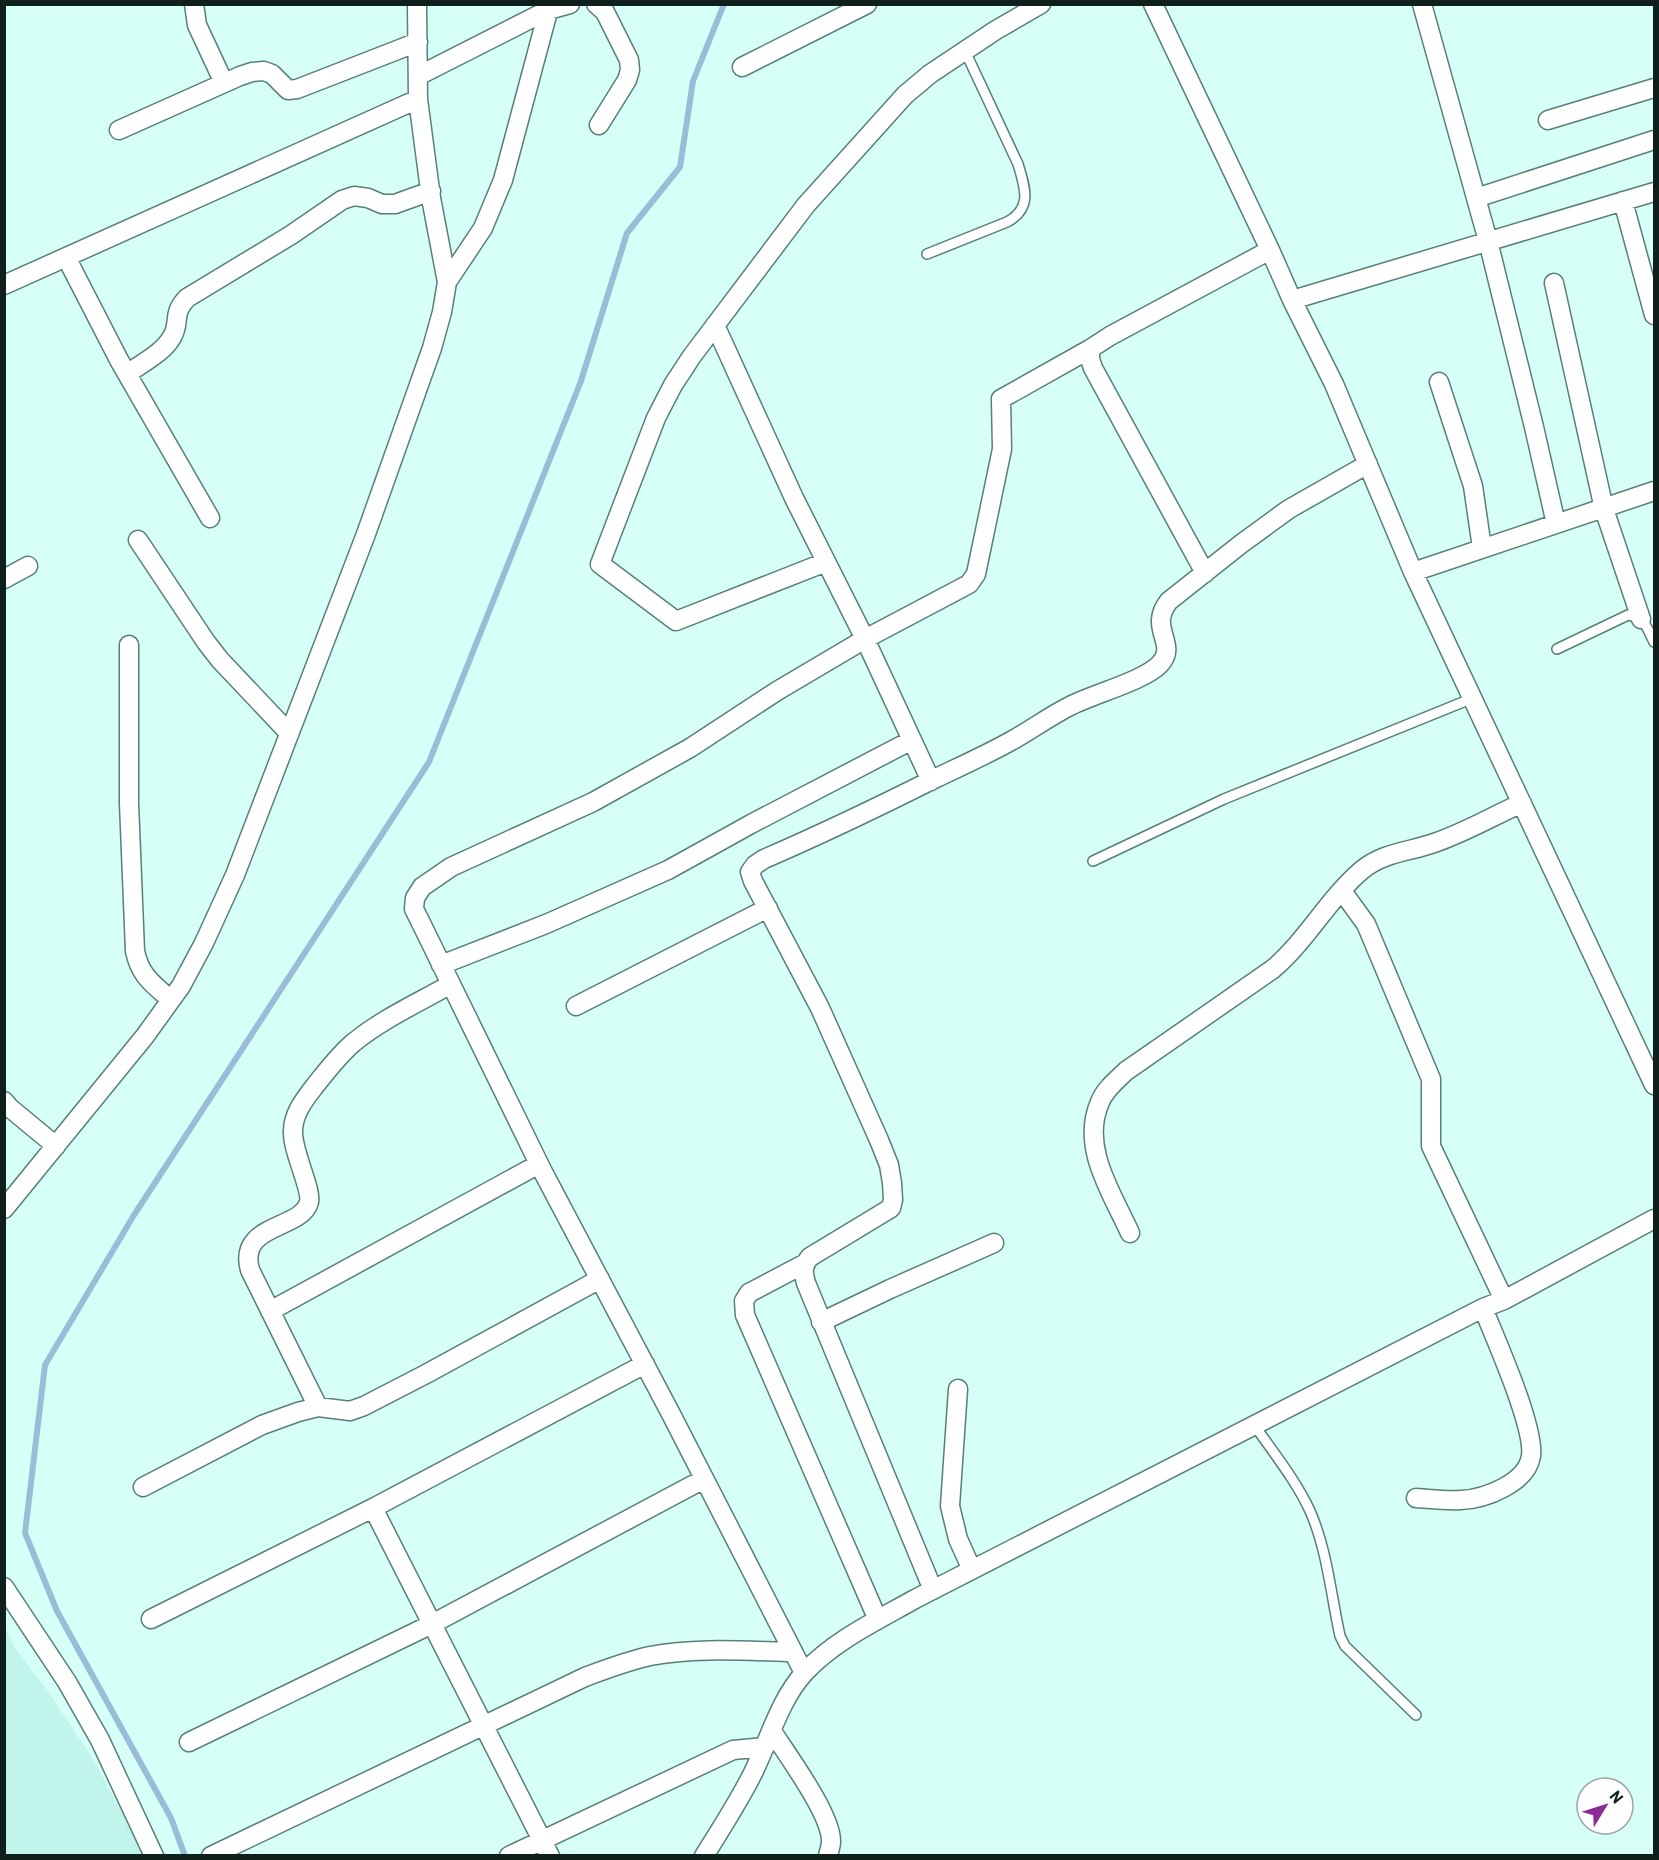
<svg xmlns="http://www.w3.org/2000/svg" width="1659" height="1860" viewBox="0 0 1659 1860" font-family="Barlow,sans-serif">
<style>
.built{fill:#c1f4eb}
.lines{fill:none;stroke-linecap:round;stroke-linejoin:round}
.stream{stroke:#98bdd7;stroke-width:6}
.lane-casing{stroke:#587f78;stroke-width:12}
.street-casing{stroke:#587f78;stroke-width:21}
.lane{stroke:#fff;stroke-width:9}
.street{stroke:#fff;stroke-width:18}
</style>
<rect width="100%" height="100%" fill="#d5fff7"/>
<path class="built" d="M4,1624L14,1647L47,1690L93,1759L145,1855H5Z"/>
<g class="lines">
<path class="stream" d="M185,1856L171,1818L57,1611L25,1533L45,1365L134,1215L429,762L581,381L627,233L680,167L693,81L724,4"/>
<g class="lane-casing">
<path id="lane" d="M927,254L1007,222C1033,208 1025,188 1018,164L965,51
M1557,649L1628,615C1645,617 1647,628 1654,642
M1093,861L1224,799L1473,698
M1255,1426C1273,1452 1297,1482 1310,1511C1327,1549 1331,1595 1340,1636L1345,1646L1416,1715"/>
</g>
<g class="street-casing">
<path id="street" d="M194,4L197,25L224,83
M596,4L605,12L629,60L630,70L627,80L599,125
M1153,4L1270,250L1292,300L1334,384L1413,572L1654,1085
M1422,4L1488,241L1534,427L1556,524
M742,67L867,4
M418,76L548,10L570,4
M1548,120L1654,88
M119,130L240,76L252,72L264,71L272,74L288,90L297,89L418,42
M1476,198L1654,140
M1623,201L1654,315
M66,257L119,360L210,518
M447,282L483,228L503,180L550,4
M1554,283L1604,509L1641,619
M4,285L418,99
M1292,300L1654,192
M715,325L794,498L865,639L931,781
M127,374C142,363 163,353 172,337C181,322 171,315 187,298L291,235L342,200L354,196L368,198L382,204H395L431,191
M1439,382L1473,486L1482,548
M138,540L206,642L220,660L289,733
M826,562L676,621L600,564L656,418L673,385L692,356L806,205L905,95L930,74L996,30L1041,4
M1413,572L1654,491
M1205,573L1093,368L1090,359V349L1110,336L1270,250
M4,579L28,566
M129,645V803L135,951C140,976 153,984 171,1000
M1342,891L1366,924L1431,1079V1146L1504,1300
M441,965L546,924L668,870L751,824L912,740
M576,1006L768,908
M4,1101L10,1108L56,1146
M4,1209L145,1036L181,986L204,943L235,875L366,534L432,348L442,312L447,282L431,198L418,99L417,4
M1130,1233C1112,1193 1080,1147 1100,1102C1105,1089 1117,1080 1126,1071L1273,969C1307,940 1328,899 1362,870C1384,852 1409,852 1434,843C1464,833 1493,816 1522,803
M804,1264L749,1293L744,1301L745,1315L878,1620
M270,1311L539,1164
M821,1322L890,1289L994,1243
M958,1389L950,1506L958,1539L972,1570
M318,1407L250,1270C237,1223 302,1230 309,1202C312,1189 292,1151 293,1131C293,1114 304,1100 314,1087C326,1072 338,1056 353,1043C382,1019 418,1003 451,984
M143,1487L262,1425L298,1412L318,1407L350,1411L364,1406L426,1374L600,1279
M1416,1498C1431,1499 1446,1501 1461,1500C1485,1499 1527,1483 1531,1456C1535,1427 1495,1338 1483,1308
M373,1508L550,1856
M4,1587L67,1682L100,1740L154,1856
M933,1590L806,1283C803,1272 802,1266 810,1257L891,1208L893,1200L892,1183L889,1165L879,1140L820,1008L753,881L750,872L755,865L764,859C822,834 878,807 934,779C959,767 986,755 1011,741C1031,730 1050,716 1070,706C1093,694 1144,681 1160,664C1179,644 1147,628 1169,601L1241,544L1289,509L1368,464
M151,1619L373,1508L645,1364
M804,1673L671,1414L543,1172L421,923L414,909L415,898L422,887L451,867L593,802L690,748L777,691L865,639L969,584L976,574L1002,449L1001,399L1090,349
M772,1731C787,1755 832,1815 831,1842C831,1846 829,1851 828,1856
M189,1742L432,1624L704,1479
M211,1856L585,1677C606,1669 628,1661 650,1656C697,1647 746,1651 793,1652
M509,1856L733,1750L765,1747
M704,1856C721,1829 739,1801 753,1773C769,1740 780,1699 805,1672C835,1640 878,1620 915,1599L1483,1308L1504,1300L1654,1219"/>
</g>
<use href="#lane" class="lane"/>
<use href="#street" class="street"/>
</g>
<rect width="1659" height="1860" fill="none" stroke="#0f1f1c" stroke-width="12"/>
<g transform="translate(1605 1806) rotate(52)"><circle r="28" fill="#ffffff" stroke="#9fa5a4" stroke-width="1.5"/>
<path d="M0-4.5L10 22L0 15L-10 22Z" fill="#8c2c95"/>
<text y="-9" font-size="16" font-weight="bold" text-anchor="middle" fill="#0f1f1c">N</text>
</g>
</svg>
